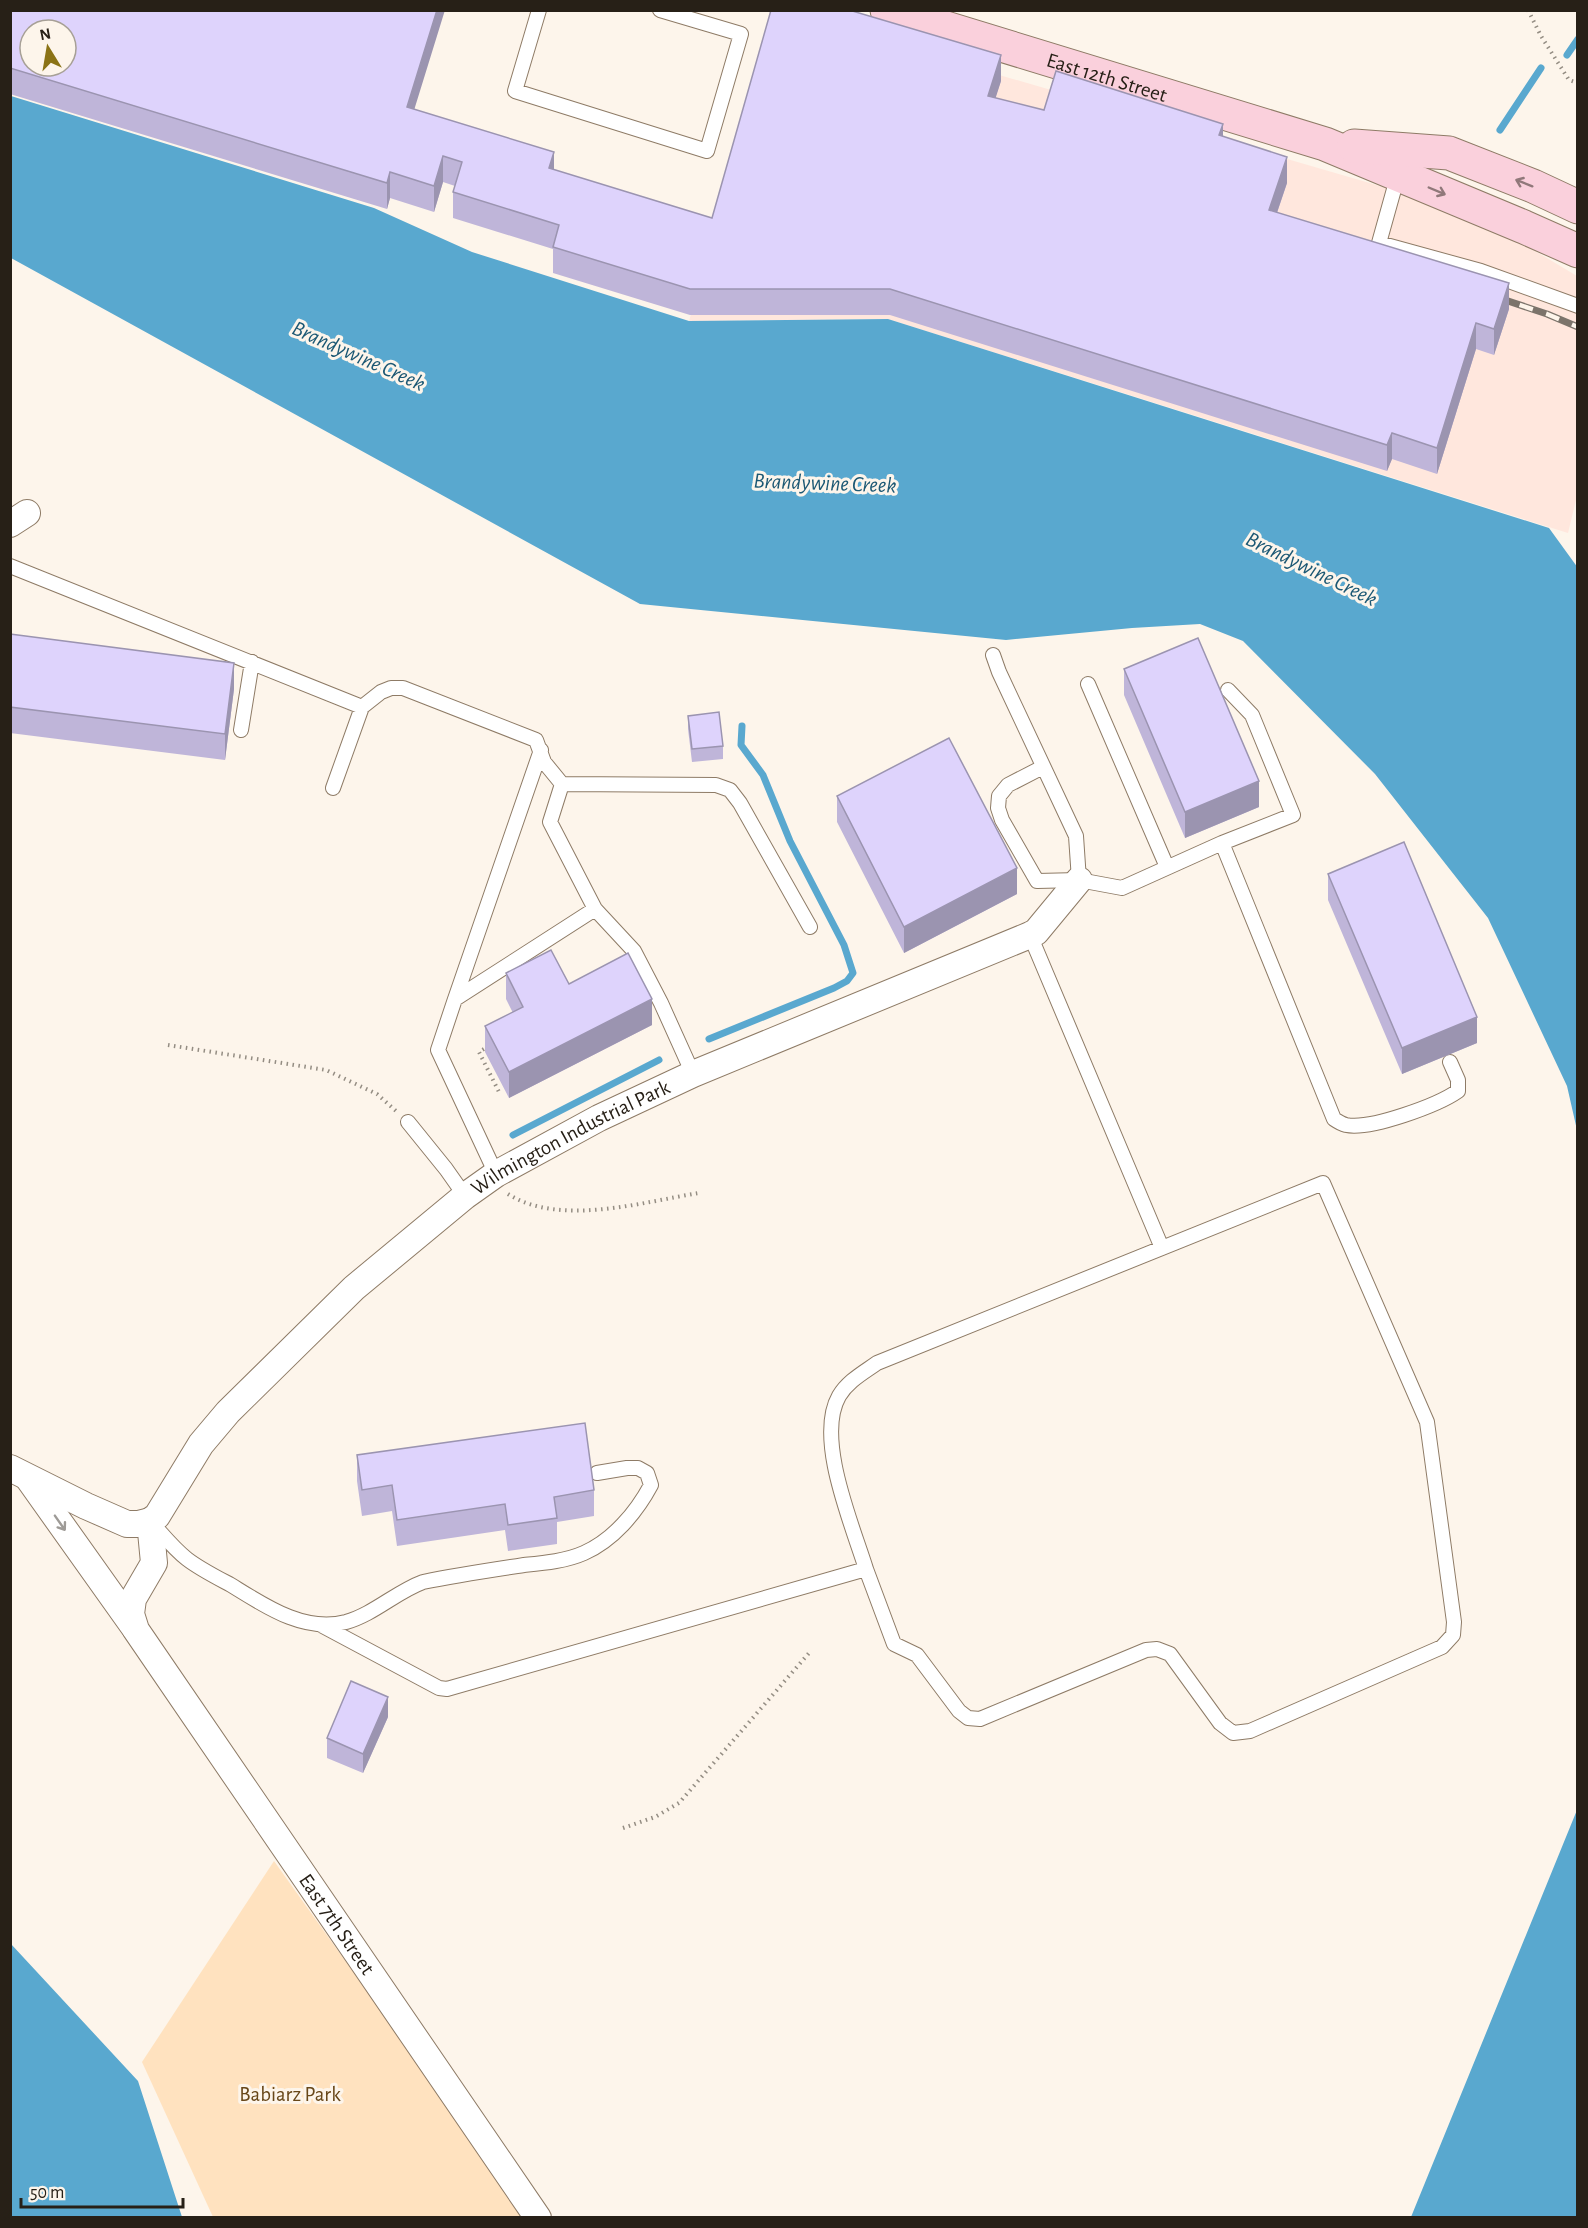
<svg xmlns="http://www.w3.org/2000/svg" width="1588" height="2228" viewBox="0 0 1588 2228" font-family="'Alegreya Sans',sans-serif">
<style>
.industrial{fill:#ffe7dd}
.green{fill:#ffe2bf}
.water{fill:#59a8cf}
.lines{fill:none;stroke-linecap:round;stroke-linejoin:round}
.stream{stroke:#59a8cf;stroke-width:7}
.lane-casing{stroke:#8e7b66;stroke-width:16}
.street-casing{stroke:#8e7b66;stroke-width:28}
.secondary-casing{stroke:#8e7b66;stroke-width:35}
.path{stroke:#948d83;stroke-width:4;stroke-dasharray:1.5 4.5;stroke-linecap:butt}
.lane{stroke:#fff;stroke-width:14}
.street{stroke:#fff;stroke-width:26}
.secondary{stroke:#fad0dc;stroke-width:33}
.rail-casing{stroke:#7c746b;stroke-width:7}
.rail{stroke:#fdf5eb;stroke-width:4.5;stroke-dasharray:14;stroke-linecap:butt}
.wall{fill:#bfb5d9}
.shaded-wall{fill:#9b94b0}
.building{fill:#ded3fc;stroke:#9b94b0;stroke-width:1.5;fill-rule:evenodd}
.oneway{stroke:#90787a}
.oneway2{stroke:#9e9b97}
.labels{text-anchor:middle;stroke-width:6;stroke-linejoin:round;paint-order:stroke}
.street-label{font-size:21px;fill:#272017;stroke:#fdf5eb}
.park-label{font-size:21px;fill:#684719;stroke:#fdf5eb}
.water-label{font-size:22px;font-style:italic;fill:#1c5874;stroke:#fdf5eb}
</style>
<rect width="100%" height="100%" fill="#fdf5eb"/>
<path class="industrial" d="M780,11L1428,200L1520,242L1577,276V496L1568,533L888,319L689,321Z"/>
<path class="green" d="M274,1861L528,2217H213L142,2062Z"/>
<path class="water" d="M11,96L374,208L472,252L689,321L888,319L1549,528L1578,568L1577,1130L1567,1086L1488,918L1375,774L1243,641L1200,624L1132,628L1006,640L640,604L11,258Z
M1577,1810V2217H1411Z
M11,1944L138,2081L182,2217H11Z"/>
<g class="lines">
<path class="stream" d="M1567,55L1578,39
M1500,130L1541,68
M709,1039L834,988L847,981L853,973L844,945L790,841L763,775L741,745L742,726
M513,1135L659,1060"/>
<g class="lane-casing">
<path id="lane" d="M539,10L515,91L707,151L741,34L660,10
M1398,175L1379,243L1481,271L1578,306
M10,566L362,707
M993,655L999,672L1076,836L1079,880
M1088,684L1167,867
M241,730L252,662
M1043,767L1008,785L999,796L998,808L1002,820L1037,881L1079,880L1122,888L1222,843L1293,815L1252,715L1228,690
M333,788L362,707L381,692L391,688H403L536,740L544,762L562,784
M1222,843L1334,1119C1337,1121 1342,1124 1346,1125C1371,1130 1438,1105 1458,1091V1080L1450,1062
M1030,935L1162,1248
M455,999L541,750
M693,1074L661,1003L634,951L595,909L550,822L562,784L716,785L730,790L740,803L810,927
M408,1122L446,1169L465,1196
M496,1174L438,1050L455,999L595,909
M152,1523C163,1535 174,1549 187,1559C200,1569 216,1577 231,1585C265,1606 304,1633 346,1622C374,1614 396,1592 423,1582C457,1575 491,1570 524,1565C544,1563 566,1561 584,1553C613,1540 636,1513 651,1485L647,1473L638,1468H627L597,1473
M321,1625L439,1688L447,1689L866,1569C852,1524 815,1438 839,1396C848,1381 863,1373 877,1363L1323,1183L1427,1422L1454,1622L1453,1635L1442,1647L1250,1731L1233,1733L1220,1723L1170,1654L1157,1649L1146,1650L980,1719L968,1718L959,1711L917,1655L894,1644L866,1569"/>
</g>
<g class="street-casing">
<g id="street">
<path d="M10,524L27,513"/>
<path id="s1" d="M10,1468L86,1506L127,1524H138L150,1521L157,1516L201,1444L228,1412L354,1288L465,1196L496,1174L599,1118L693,1074L1030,935L1036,932L1079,880"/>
<path d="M28,1478L134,1627"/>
<path id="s2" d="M150,1521L154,1563L133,1599L131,1614L136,1630L538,2218"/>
</g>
</g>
<g class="secondary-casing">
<g id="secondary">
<path id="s3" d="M887,10L1325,144L1524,227L1578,251"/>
<path d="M1354,146L1449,153L1533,186L1578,207"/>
</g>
</g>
<path class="path" d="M1528,10L1541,36L1569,80L1578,83
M168,1045L326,1070L377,1094L396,1111
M489,1046L479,1052L500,1094
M508,1194C560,1227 642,1202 699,1193
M623,1828L655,1817L679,1803L809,1653"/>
<use href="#lane" class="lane"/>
<use href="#street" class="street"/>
<use href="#secondary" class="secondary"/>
<g class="rail-casing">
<path id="rail" d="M1493,296L1547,314L1578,327"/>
</g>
<use href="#rail" class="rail"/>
</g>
<path class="wall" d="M10,10L414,109L554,170L712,218L1001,81L995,98L1044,110L1223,137L1287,183L1277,213L1509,309L1494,355L1476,349L1437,474L1392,459L1387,471L890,315H690L553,273V249L453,218V192L455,186L443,182L434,212L390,198L387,209L10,94Z
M10,634L234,689L225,760L10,733Z
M1124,669L1259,807L1185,838L1124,695Z
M688,716L723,746V759L692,762L688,729Z
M837,796L1017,894L904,953L837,822Z
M1328,874L1477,1043L1402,1074L1328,900Z
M506,973L569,984L652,1025L509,1098L485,1052V1026L513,1013L506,999Z
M357,1455L594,1490V1516L557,1522V1544L508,1551L505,1530L397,1546L392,1511L362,1516L357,1481Z
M388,1717L363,1773L327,1758V1738Z"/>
<path class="shaded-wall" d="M437,10H445L407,133V107Z
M1001,55V81L988,122V96Z
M1223,124V150L1219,135Z
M554,152V178L549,168Z
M443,156V182L434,212V186Z
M1287,157V183L1269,236V210Z
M390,172V198L387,209V183Z
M1509,283V309L1494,355V329Z
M1476,323V349L1437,474V448Z
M1392,433V459L1387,471V445Z
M234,663V689L225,760V734Z
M1259,781V807L1185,838V812Z
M1017,868V894L904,953V927Z
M652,999V1025L509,1098V1072Z
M1477,1017V1043L1402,1074V1048Z
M388,1697V1717L363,1773V1754Z"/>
<path class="building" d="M10,10H437L407,107L554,152L549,168L712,218L771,10H849L1001,55L988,96L1044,110L1056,71L1223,124L1219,135L1287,157L1269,210L1509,283L1494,329L1476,323L1437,448L1392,433L1387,445L890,289H690L553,247L559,225L453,192L462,162L443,156L434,186L390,172L387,183L10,68ZM30,30H66V66H30Z
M10,634L234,663L225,734L10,707Z
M1198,638L1259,781L1185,812L1124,669Z
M719,712L723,746L692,749L688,716Z
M949,738L1017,868L904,927L837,796Z
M1404,842L1477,1017L1402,1048L1328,874Z
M551,950L569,984L628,953L652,999L509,1072L485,1026L523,1007L506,973Z
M585,1423L594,1490L554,1497L557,1518L508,1525L505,1504L397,1520L392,1485L362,1490L357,1455Z
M351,1681L388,1697L363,1754L327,1738Z"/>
<defs><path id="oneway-shaft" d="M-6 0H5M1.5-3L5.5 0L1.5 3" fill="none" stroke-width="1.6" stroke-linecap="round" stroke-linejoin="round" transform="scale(1.5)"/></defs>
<g class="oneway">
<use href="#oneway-shaft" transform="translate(1524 183) rotate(-158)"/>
<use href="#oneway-shaft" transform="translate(1437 191) rotate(23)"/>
</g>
<use class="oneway2" href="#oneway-shaft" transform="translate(60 1523) rotate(55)"/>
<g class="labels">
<g class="street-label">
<text dy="7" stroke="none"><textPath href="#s3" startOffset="230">East 12th Street</textPath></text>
<text dy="7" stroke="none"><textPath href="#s1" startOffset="730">Wilmington Industrial Park</textPath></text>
<text dy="7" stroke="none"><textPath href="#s2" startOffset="472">East 7th Street</textPath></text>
</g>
<g class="park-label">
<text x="290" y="2101">Babiarz Park</text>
</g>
<g class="water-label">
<text transform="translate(359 355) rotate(24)" y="8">Brandywine Creek</text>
<text transform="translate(825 482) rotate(2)" y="8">Brandywine Creek</text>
<text transform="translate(1312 568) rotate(26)" y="8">Brandywine Creek</text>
</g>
</g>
<rect width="1588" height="2228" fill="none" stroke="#272017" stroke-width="24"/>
<g transform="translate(48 48) rotate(349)"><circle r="28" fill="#fdf5eb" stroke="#a7a096" stroke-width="1.5"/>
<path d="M0-4.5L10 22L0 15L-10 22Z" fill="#8b7316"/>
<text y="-9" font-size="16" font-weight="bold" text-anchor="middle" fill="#272017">N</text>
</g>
<path d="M21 2198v9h162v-9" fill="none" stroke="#272017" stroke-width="3"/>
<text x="30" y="2198" font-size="18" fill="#272017" stroke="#fdf5eb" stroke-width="4.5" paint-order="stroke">50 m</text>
</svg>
